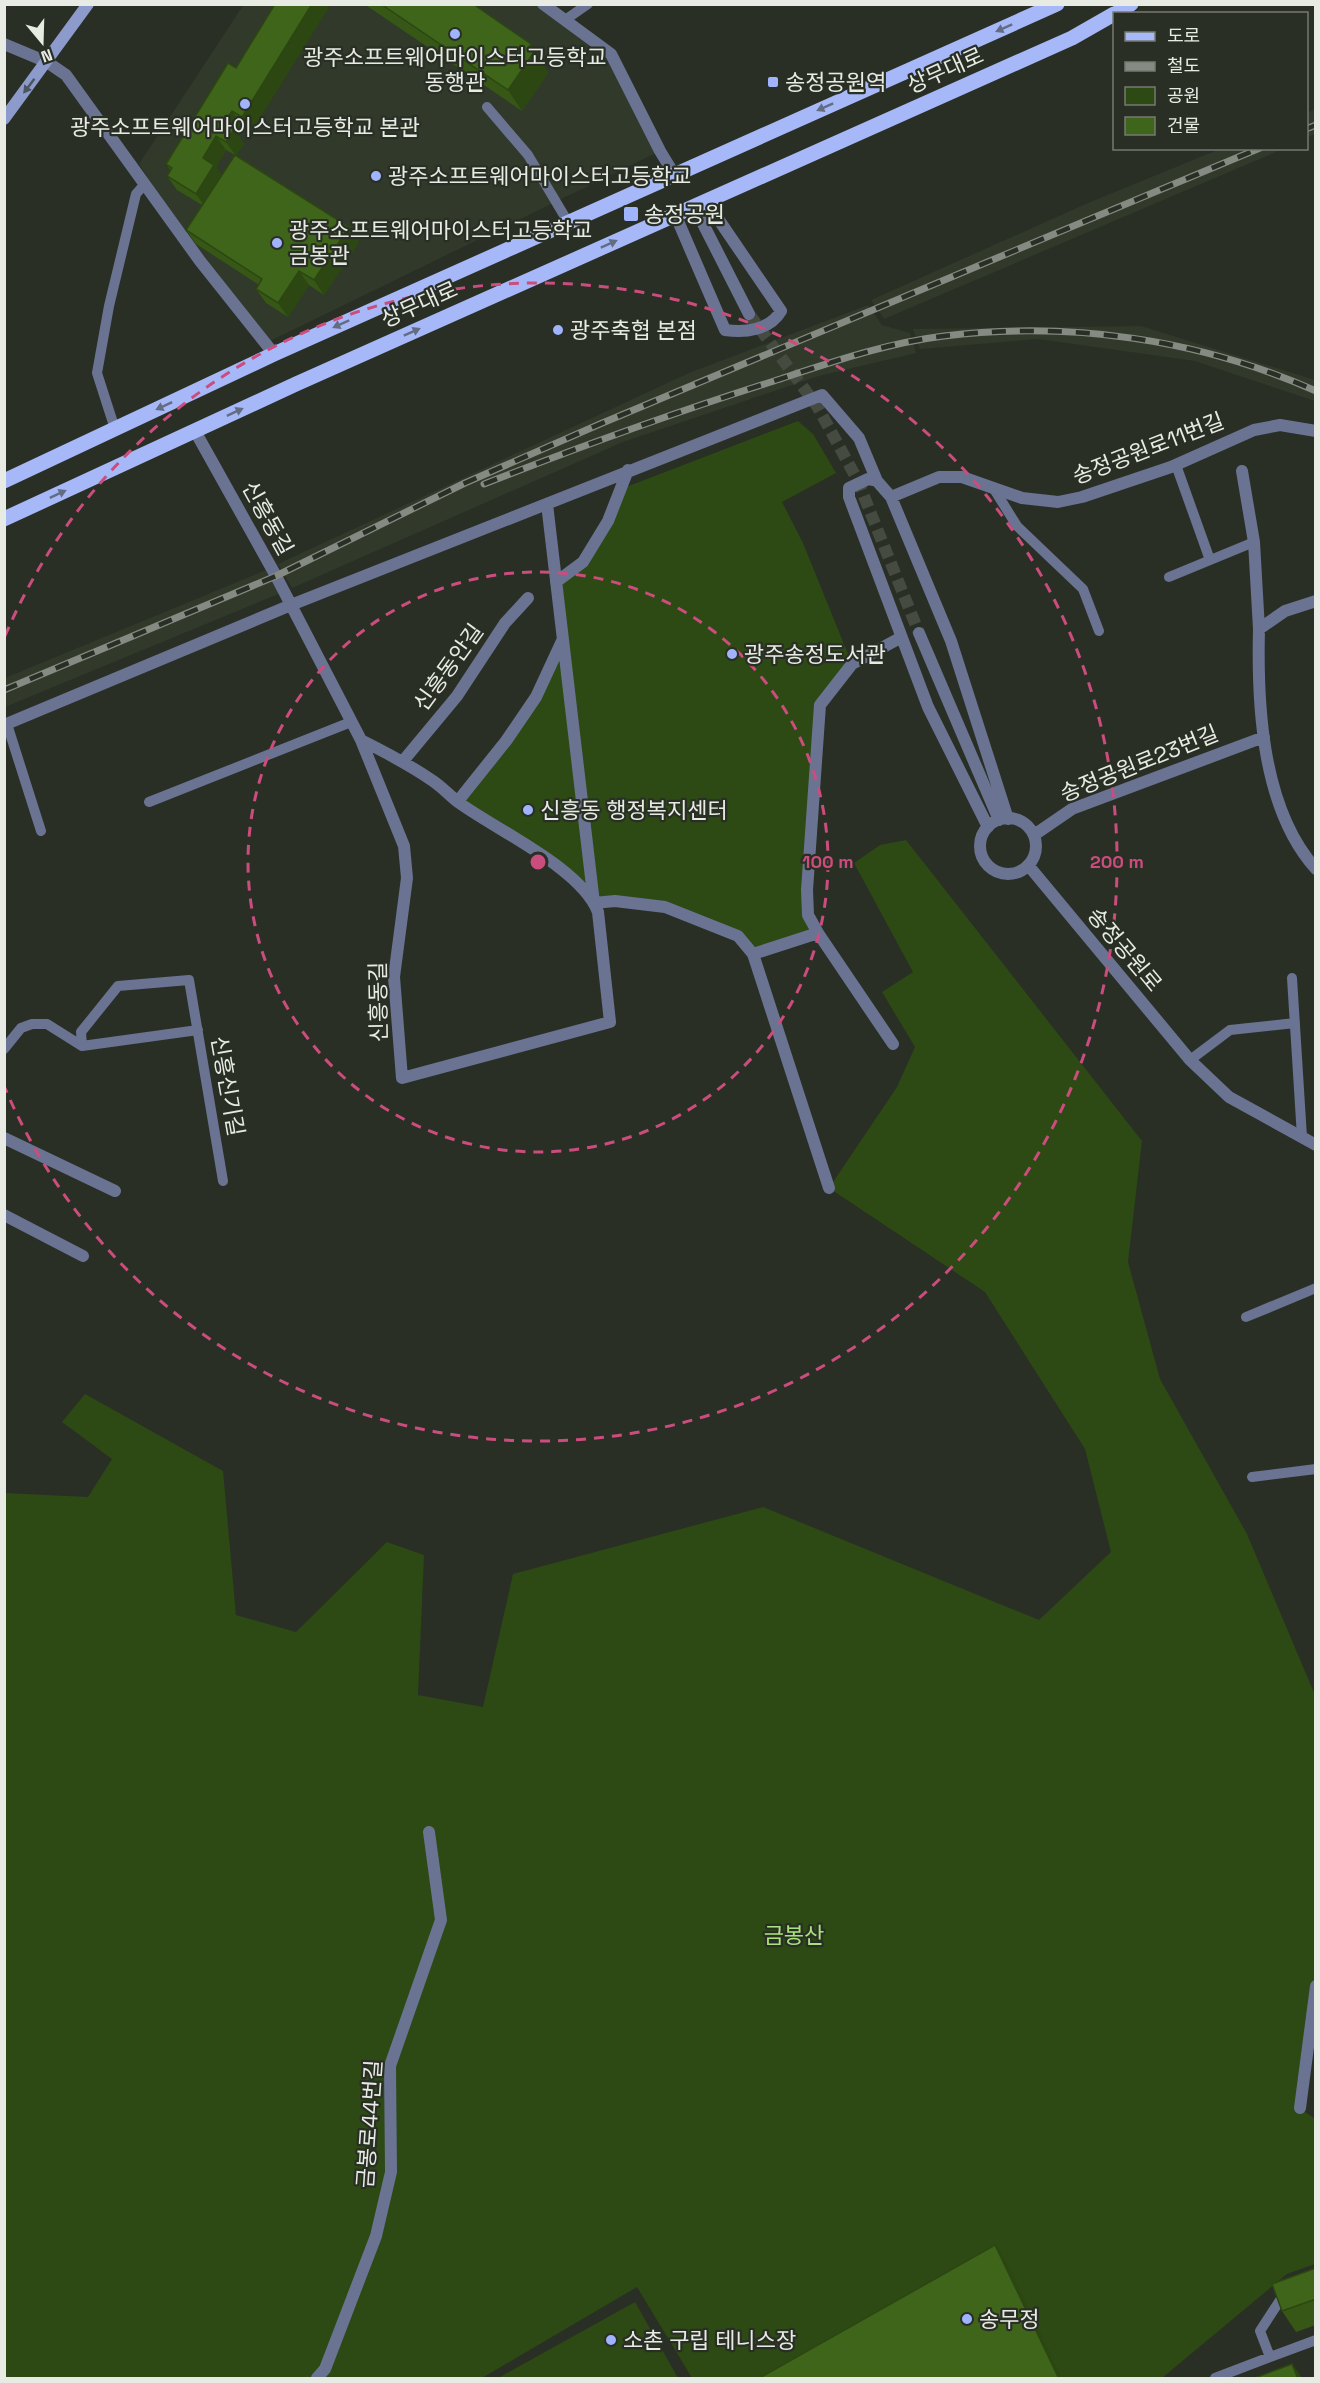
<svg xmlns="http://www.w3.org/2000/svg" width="1320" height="2383" viewBox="0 0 1320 2383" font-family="'Space Grotesk','Noto Sans KR',sans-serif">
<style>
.built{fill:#30392a}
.green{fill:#2d4914}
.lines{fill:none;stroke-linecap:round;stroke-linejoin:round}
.street-tunnel{stroke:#464b42;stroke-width:12;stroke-dasharray:12 6;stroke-linecap:butt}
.lane{stroke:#6a7392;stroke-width:10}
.street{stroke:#6a7392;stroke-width:12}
.secondary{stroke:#8c9acc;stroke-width:12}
.primary{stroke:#a7b8f9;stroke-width:15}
.rail-casing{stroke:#858a82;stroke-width:7}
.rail{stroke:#292f25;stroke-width:4.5;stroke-dasharray:14;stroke-linecap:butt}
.wall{fill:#365716;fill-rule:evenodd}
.shaded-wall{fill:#2c4712}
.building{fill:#3f651a;stroke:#2c4712;stroke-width:1.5}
.oneway{fill:#626d84}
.oneway2{fill:#4c545f}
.ring{fill:none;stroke:#cb4d7d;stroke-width:3;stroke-dasharray:10 8}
.poi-dot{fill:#a0b3fd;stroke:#292f25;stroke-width:2}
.labels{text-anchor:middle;stroke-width:4.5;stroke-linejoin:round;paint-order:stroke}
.poi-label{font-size:22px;fill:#e7ebe4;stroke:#292f25;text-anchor:start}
.street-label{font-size:22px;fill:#e7ebe4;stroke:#292f25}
.park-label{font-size:22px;fill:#a9e17d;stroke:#292f25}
.centre{fill:#cb4d7d;stroke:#292f25;stroke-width:3}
.ring-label{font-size:18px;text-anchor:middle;font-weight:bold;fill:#cb4d7d;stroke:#292f25;stroke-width:4.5;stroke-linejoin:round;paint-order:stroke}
</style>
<rect width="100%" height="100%" fill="#292f25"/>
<path class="built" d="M244,4L543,5L611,54L660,151L268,342L200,261L139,164Z
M1315,109V134L1307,138V113Z
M1220,149H1283L884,319L871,300L1088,203Z
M868,305L882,325L910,333L916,353L819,376L623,442L292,588L278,564L689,373Z
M1141,326L1315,380V401L1195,361L1038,339L920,349L913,329Z
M276,566L288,590L5,707V678Z"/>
<path class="green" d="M798,421L813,434L836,473L782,502L803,543L852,664L820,705L807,890L818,933L753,954L738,936L665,907L594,903L562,869L458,801L506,741L563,640L556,582L583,562L621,489Z
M906,840L1142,1141L1128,1262L1160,1379L1247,1534L1315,1695L1316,1986L1300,2108L1315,2119V2264L1287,2274L1162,2378H692L637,2287L482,2378H5V1493L88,1497L112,1459L62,1422L85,1394L223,1471L236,1615L296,1632L387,1542L424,1555L418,1695L483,1707L513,1574L763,1507L1039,1620L1111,1552L1085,1449L985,1292L829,1188L897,1087L915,1047L882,992L913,972L854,863L880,845Z
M635,2302L678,2378H498Z"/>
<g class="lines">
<path class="street-tunnel" d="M749,314L817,406L857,479L919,633"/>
<path class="lane" d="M565,20L588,4
M487,107L528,155L568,222
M115,429L97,373L109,306L136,194L144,185
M1176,465L1210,560
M994,489L1017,526L1083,589L1099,631
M1169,577L1254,542
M7,724L41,831
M149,802L351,722
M1292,978L1302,1137
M82,1046L81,1032L118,986L189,980L223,1181
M4,1049L21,1028L32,1024H47L82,1046L198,1030
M1190,1060L1230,1030L1295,1023
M1246,1317L1316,1288
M1252,1477L1316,1469
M1270,2357L1316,2340
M1215,2378L1270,2357L1260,2331L1286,2291"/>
<path class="street" d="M543,4L611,54L660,151L674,174
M4,44L47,62L66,75L200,261L274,354
M694,206L749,314
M675,214L725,330C745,333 770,330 781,311L706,201
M195,431L276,576L361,740L404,846L407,878L394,977L402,1078L610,1022L598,912C581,868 496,830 458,802C449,795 442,787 433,781C410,765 385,752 361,740
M1242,471L1254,542L1259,629
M891,497L939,477H962L1022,498L1058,502L1082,497L1171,467L1254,430L1280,425L1316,431
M547,504L594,903L615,901L665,907L738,936L753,954L818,933L808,915L807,890L820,705L852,664L900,638
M556,582L583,562L608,521L628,470
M1316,601L1285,611L1259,629C1257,706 1262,809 1316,869
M919,633L999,820
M4,725L291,605L822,395L859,438L877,481
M403,761L457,696L505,623L528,598
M458,801L506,741L536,697L562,641
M980 846a28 28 0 1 1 56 0a28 28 0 1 1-56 0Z
M988,827L928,707L849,497V488L868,479L877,481L891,497L951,641L1008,819
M1034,835L1072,809L1264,737
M1028,865L1190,1060L1229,1097L1316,1145
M818,933L893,1044
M753,954L829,1188
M4,1138L115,1191
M4,1215L83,1256
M1300,2108L1316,1986
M317,2378L325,2369L376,2236L391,2172L390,2066L441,1920L429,1832"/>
<path class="secondary" d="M4,119L88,4"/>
<path class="primary" d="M1115,14L1131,4
M4,481L274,354L1057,4
M4,519L296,384L1072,38L1114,14"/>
<g class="rail-casing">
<path id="rail" d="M1306,129L1316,125
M484,484C579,447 676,412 774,381C829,363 886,343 944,336C1071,321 1199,339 1316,391
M4,690L276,576L465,483L600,424L1260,148"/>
</g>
<use href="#rail" class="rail"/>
</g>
<path class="wall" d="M364,4H473L531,44L546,64L544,67L548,73L522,111Z
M236,68L252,131L242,125L237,134L244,144L236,155L349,227L359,242L324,295L309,285L288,317L266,303L256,289L259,285L196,244L186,230L202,205L177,190L167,176L171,171L166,164ZM226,150L235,155L222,176L216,167Z
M1316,2268V2325L1296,2332L1282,2311Z"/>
<path class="shaded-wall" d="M312,4H331L252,131L242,117Z
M531,44L546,64L544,67L548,73L522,111L508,90L528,48Z
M232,111L242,125L237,134L244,144L236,156L226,142L224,123Z
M216,136L226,150L216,167L224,179L206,208L196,194L203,158Z
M349,227L359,242L324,295L314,280Z
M299,271L309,285L288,317L278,303Z
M995,2245L1005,2259L1062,2379H1059Z
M1292,2364L1303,2379H1298Z"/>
<path class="building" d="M275,4H312L242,117L232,111L224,123L234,129L226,142L216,136L203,158L214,165L196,194L167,176L172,168L166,164L228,63L236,68Z
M381,4H473L531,44L528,48L534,52L508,90Z
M235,155L349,227L314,280L299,271L278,303L256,289L262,279L186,230Z
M995,2245L1059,2379H758Z
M1316,2268V2299L1282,2311L1272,2284Z
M1292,2364L1298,2379H1252Z"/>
<defs><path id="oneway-solid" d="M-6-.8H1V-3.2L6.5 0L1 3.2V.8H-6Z" transform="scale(1.5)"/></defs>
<g class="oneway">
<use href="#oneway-solid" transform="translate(1004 28) rotate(156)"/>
<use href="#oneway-solid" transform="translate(825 107) rotate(156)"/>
<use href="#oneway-solid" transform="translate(609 244) rotate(-24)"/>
<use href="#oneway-solid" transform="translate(341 324) rotate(156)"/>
<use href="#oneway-solid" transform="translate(412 332) rotate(-24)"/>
<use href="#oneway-solid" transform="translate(164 406) rotate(155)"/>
<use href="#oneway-solid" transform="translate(235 412) rotate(-25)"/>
<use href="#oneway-solid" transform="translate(58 494) rotate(-25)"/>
</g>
<use class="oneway2" href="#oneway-solid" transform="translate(29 86) rotate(127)"/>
<g class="ring">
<circle cx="538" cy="862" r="290"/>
<path d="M5 636A579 579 0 1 1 5 1088"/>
</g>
<g class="poi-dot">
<circle cx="455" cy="34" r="6"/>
<rect x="767" y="76" width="12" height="12" rx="3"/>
<circle cx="245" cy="104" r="6"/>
<circle cx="376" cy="176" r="6"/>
<rect x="623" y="206" width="16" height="16" rx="3"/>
<circle cx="277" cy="243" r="6"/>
<circle cx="558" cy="330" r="6"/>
<circle cx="732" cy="654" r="6"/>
<circle cx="528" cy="810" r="6"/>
<circle cx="967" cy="2319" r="6"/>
<circle cx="611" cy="2340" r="6"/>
</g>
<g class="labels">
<g class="poi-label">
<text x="455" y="65" text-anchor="middle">광주소프트웨어마이스터고등학교<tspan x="455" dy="25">동행관</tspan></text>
<text x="785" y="90">송정공원역</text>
<text x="245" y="135" text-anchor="middle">광주소프트웨어마이스터고등학교 본관</text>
<text x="388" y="184">광주소프트웨어마이스터고등학교</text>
<text x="644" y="222">송정공원</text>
<text x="289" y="238">광주소프트웨어마이스터고등학교<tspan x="289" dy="25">금봉관</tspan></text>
<text x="570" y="338">광주축협 본점</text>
<text x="744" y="662">광주송정도서관</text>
<text x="540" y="818">신흥동 행정복지센터</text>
<text x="979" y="2327">송무정</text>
<text x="623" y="2348">소촌 구립 테니스장</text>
</g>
<g class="street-label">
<text transform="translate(945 70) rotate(-24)" y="8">상무대로</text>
<text transform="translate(419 304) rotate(-24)" y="8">상무대로</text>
<text transform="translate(1148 448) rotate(-21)" y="8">송정공원로11번길</text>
<text transform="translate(268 518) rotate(61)" y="8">신흥동길</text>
<text transform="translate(448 667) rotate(-54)" y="8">신흥동안길</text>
<text transform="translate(1139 763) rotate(-22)" y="8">송정공원로23번길</text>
<text transform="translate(1125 949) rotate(50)" y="8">송정공원로</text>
<text transform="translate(378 1002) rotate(-91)" y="8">신흥동길</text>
<text transform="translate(228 1086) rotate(80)" y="8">신흥신기길</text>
<text transform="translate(369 2124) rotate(-86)" y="8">금봉로44번길</text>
</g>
<g class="park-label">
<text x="794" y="1943">금봉산</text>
</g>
</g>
<circle cx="538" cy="862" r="9" class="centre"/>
<g class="ring-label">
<text x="828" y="868">100 m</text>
<text x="1117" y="868">200 m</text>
</g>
<rect width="1320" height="2383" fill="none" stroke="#e7ebe4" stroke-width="12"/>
<rect x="1113" y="12" width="195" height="138" fill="#292f25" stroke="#757a71" stroke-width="1.5"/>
<rect x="1125" y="32" width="30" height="9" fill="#a7b8f9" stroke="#757a71" stroke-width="1.5"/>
<text x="1167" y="42" font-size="18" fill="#e7ebe4">도로</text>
<rect x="1125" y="62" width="30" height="9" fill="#858a82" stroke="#757a71" stroke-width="1.5"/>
<text x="1167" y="72" font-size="18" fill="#e7ebe4">철도</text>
<rect x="1125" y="87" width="30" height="18" fill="#2d4914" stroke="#757a71" stroke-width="1.5"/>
<text x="1167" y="102" font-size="18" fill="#e7ebe4">공원</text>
<rect x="1125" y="117" width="30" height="18" fill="#3f651a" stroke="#757a71" stroke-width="1.5"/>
<text x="1167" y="132" font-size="18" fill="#e7ebe4">건물</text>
<g transform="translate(42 42) rotate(161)" stroke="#292f25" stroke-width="4.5" paint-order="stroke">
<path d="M0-4.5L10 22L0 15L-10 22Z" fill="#e7ebe4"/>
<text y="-9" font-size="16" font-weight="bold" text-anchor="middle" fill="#e7ebe4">N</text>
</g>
</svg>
